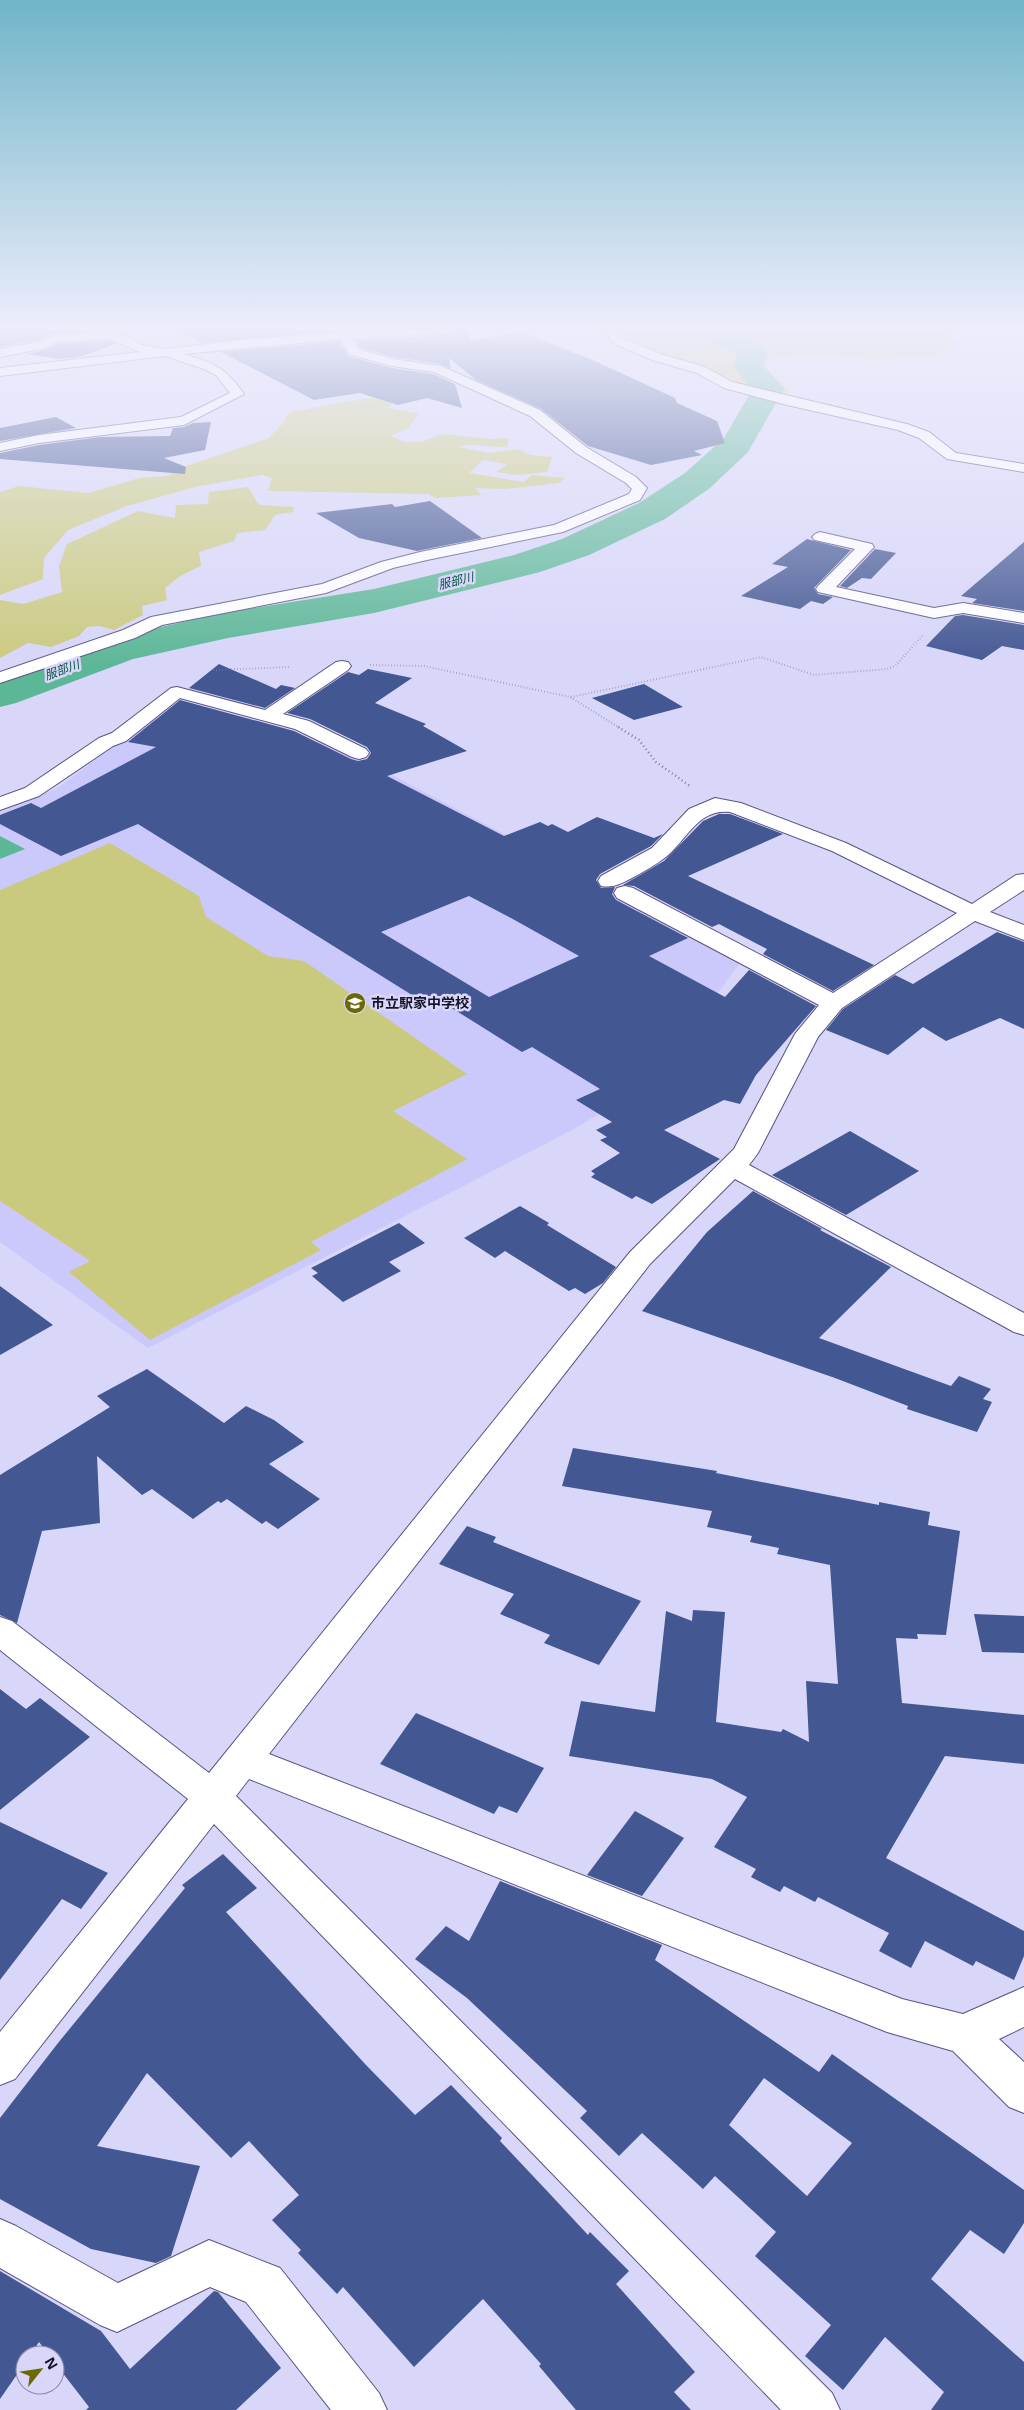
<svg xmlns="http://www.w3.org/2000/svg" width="1024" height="2410" viewBox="0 0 1024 2410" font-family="'Noto Sans','Noto Sans JP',sans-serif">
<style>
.built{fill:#cbc8fb}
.green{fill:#caca7f}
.water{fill:#5cb797}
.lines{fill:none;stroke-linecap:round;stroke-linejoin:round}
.river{fill:#5cb797;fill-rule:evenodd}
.building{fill:#435793;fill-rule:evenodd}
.minor-casing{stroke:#595485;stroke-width:2}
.path-far1{stroke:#83819d;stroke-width:2;stroke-dasharray:0.5 2.5;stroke-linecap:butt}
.path{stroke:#83819d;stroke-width:2.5;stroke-dasharray:1 3;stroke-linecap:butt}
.minor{fill:#fff;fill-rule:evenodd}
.labels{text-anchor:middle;stroke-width:5;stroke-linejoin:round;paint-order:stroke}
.far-water-label{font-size:12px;font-style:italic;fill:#04533e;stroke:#d8d6f9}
.poi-label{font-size:14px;font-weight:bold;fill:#161428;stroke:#d8d6f9;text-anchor:start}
</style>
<rect width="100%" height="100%" fill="#d8d6f9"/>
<path class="built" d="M153,716L286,754L324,739L742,960L678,1046L633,1094L572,1130L148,1348L0,1242V812L58,788Z"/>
<path class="green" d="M627,330H950L947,335L959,345L933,357L873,359L819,354L772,358L760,362L790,392C767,403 713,370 689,363C666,356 639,354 623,335Z
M381,396L394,401L389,408L419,414L408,428L391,436L404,442H422L441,434L492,439L509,438L507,447C493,448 468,442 459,447L488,453L519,449L531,455L552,457L547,472L517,475L496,472L507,464L483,460L469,473L524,482L532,475L565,478L559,483L505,489L475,488L481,495L435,498L429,494L268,491L272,478L263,475L199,486L127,506L68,530L44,558L43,579L0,595V492L19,486L89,493L139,478L168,476L180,468L269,438L283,423L289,412Z
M248,487L259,505L294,507L293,512L275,515L265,530L237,533L234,541L199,552L201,566L180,576L165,588L167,600L142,606L143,615L114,630L100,626L87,627L79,636L51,647L28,643L0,658V600L23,604L62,592L59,566L67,544L138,511L175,518L176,505L208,504L209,492Z
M110,843L199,896L206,917L268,956L304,961L467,1074L393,1111L467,1159L311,1242L321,1250L150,1340L69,1272L90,1261L0,1201V890Z"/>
<path class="water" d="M0,836L25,849L0,859Z"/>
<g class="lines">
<path class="river" d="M698,330C725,330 749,328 767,353L764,366L784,389L748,452L710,488L665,519L589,555L540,572L374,613L228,638L133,659L16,703L0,707V679L120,636L228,612L374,589L514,555L562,539L639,503L685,473L724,438L752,390L734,367L737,355C725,345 706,342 698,330Z"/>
</g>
<path class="building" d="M0,330H96L53,333L37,340L0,347Z
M177,330H345L202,343Z
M460,330H469V341L522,332L595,361L675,398L677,403L717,421L725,443L694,451L702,455L651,465L588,446L541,409L476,380L449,358L451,369L441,364L393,357L359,347L355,340L452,335Z
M110,341L116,344L79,357L60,359L26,354L45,350L56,344Z
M340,341L348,356L392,368L433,374L455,384L462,408L427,398L398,405L360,393L314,400L221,352Z
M56,417L76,428L0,441V428Z
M211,422L205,450L164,458L186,467L185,474L0,459V453L39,445L100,437L170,436L173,428L184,427L193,423Z
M430,501L482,538L417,551L359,538L316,513L392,504L395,507Z
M807,539L851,550L814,588L818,594L833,597L823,604L811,601L800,609L741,596L788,567L772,564Z
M1024,542V611L972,603L977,599L961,596Z
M875,549L896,553L871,579L862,578L847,588L840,586Z
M963,615L1024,625V650L1002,646L982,660L926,646L955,616Z
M219,664L276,689L281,685L295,688L265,708L189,688Z
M368,669L412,678L375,703L426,724L423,726L467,751L387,776L504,836L540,822L548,826L552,824L568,832L597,817L654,838L663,834L651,846L600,874L596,880L601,888L615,887L612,894L616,900L688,938L649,956L725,997L749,970L816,1006L756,1075L740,1104L724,1100L664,1130L720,1159L652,1204L636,1196L632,1199L591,1177L595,1174L591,1171L620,1153L600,1140L607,1137L596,1130L612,1122L576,1100L600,1089L532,1047L522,1052L439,1000L428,1005L138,824L61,856L0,824V815L31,803L41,808L156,747L128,742L180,700L294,731L351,759L358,761L367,759L371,753L367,747L310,719L287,713L348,672L359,675ZM469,896L511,918L579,956L489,997L381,932Z
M644,684L683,707L634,720L592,698Z
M719,814H730L783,834L688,876L874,965L833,991L763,954L767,949L719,924L712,927L634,886L623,885L664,861L703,821Z
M997,932L1024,942V1029L1000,1018L946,1041L923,1027L888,1055L826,1030L843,1009L895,975L913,984Z
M850,1131L919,1171L846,1215L772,1175Z
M753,1191L822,1229L820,1230L891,1267L819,1338L951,1386L959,1376L991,1389L983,1399L992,1402L977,1432L907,1409L908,1406L835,1378L642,1311L707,1232Z
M520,1206L549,1223L547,1225L616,1267L603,1283L585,1294L575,1288L569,1291L505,1251L495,1258L464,1238Z
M399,1223L425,1243L389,1262L401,1271L343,1302L312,1276L318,1273L311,1268Z
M0,1286L53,1325L0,1355Z
M147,1369L224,1423L246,1406L274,1420L304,1442L269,1464L320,1499L278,1529L266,1521L262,1524L227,1499L221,1503L218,1501L193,1519L152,1489L142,1495L97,1456L100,1523L42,1531L17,1623L0,1615V1475L110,1407L97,1396Z
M573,1448L717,1471L716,1473L879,1505V1502L930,1512L928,1525L960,1531L946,1635L917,1634L918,1639L896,1638L902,1703L1024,1715V1764L945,1756L886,1858L1024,1931V1956L1014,1980L976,1961L973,1966L925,1941L911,1968L879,1951L889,1933L818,1897L815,1902L784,1886L780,1892L751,1877L756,1869L714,1847L747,1797L712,1779L569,1756L581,1701L655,1712L666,1611L692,1621L693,1610L725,1612L716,1722L781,1732L783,1729L809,1742L806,1681L838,1684L830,1565L777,1554L779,1548L750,1542L752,1536L707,1527L712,1511L562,1486Z
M467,1526L496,1537L493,1542L641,1601L599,1665L544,1643L550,1635L500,1614L514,1594L439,1564Z
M974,1614L1024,1616V1653L982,1652Z
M0,1689L26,1709L40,1698L90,1737L0,1810Z
M416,1713L544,1768L517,1813L499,1806L494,1814L380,1764Z
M635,1811L684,1838L642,1896L587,1875Z
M0,1822L108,1873L81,1909L62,1899L0,1980Z
M223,1854L257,1888L226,1912L366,2065L415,2115L451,2085L502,2138L500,2141L549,2193L588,2235L590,2232L629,2271L616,2284L695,2372L674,2392L691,2410H576L539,2366L541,2364L483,2299L414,2367L343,2287L337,2294L298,2253L301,2250L272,2220L299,2195L249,2141L231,2158L147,2073L97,2146L200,2166L171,2256L156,2263L91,2249L0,2199V2118L58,2043L185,1888L182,1885Z
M500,1881L662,1945L655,1960L819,2072L832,2054L1024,2190V2223L1004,2254L970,2230L931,2279L1024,2362V2410H931L944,2392L885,2337L843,2390L805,2356L831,2325L755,2256L776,2232L715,2176L703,2189L642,2133L619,2156L580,2118L587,2111L467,1998L415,1959L446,1926L469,1941ZM764,2078L852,2143L807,2196L729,2125Z
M0,2271L101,2331L130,2369L214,2291L218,2292L281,2368L236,2410H86L89,2407L55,2363V2355H49L39,2342L30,2355H25V2363L0,2399Z"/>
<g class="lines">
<g class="minor-casing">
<path id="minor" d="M373,330H458L452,333L352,338L358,349L393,359L441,366L540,410L586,447L636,477L647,488L640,500L563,532L427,560L393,568L326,593L162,625L135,638L0,683V672L123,630L151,617L322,584L381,562L420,552L554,525L629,494L632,489L626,483L576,453L530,416L434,372L392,366L349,354L341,339L184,354C215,364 224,366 244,394L184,425L39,443L0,451V443L39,435L181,417L230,393L216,375L204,369L165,356L0,376V368L140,352L110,339L55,342L45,348L0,357V349L38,342L53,335L111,331L132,338L141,345L166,349L250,339Z
M606,330H620L618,333L623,338L660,354L705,367L732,382L907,424L929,432L956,453L1024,464V472L947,459L919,438L898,430L787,405L724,388L697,373L652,360L615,344L605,332Z
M820,532L872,544L874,547L836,587L934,608L963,603L1024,613V623L963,613L934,618L818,592L816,589L818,586L855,549L815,540L812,537L815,534Z
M342,661L348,662L351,666L348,670L283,714L309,721L366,749L369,753L366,757L359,759L352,757L295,729L180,698L126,741L113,746L39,796L0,810V797L25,788L99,738L112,733L171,688L177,687L265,710L336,662Z
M715,798L741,803L846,843L972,904L1016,875L1024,874V890L990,912L1024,925V940L975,921L842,1008L818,1037L758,1153L749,1165L1024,1313V1335L1014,1332L735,1179L650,1264L269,1754L902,1999L963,2014L1024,1987V2027L999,2039L1024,2062V2113L1009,2107L953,2051L887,2032L249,1779L236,1796L832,2393L840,2410H781L214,1824L15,2079L0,2085V2032L188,1799L0,1650V1617L12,1621L209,1773L630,1252L734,1149L795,1034L819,1005L617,898L614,893L617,888L625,886L633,888L833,993L957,913L832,851L730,812C699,808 687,839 667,856C656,865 643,872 630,879C620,884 613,888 601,886L598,881L601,876L652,848L689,809Z
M0,2219L16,2226L118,2283L209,2240L280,2268L379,2393L387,2410H331L246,2302L210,2287L117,2332L100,2325L0,2268Z"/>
</g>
<path class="path-far1" d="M370,665L424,666L570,697L620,728
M213,670L291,667
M571,697L761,657L814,675L887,669L895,666L923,635"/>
<path class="path" d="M618,727L639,740L656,762L690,786"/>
<use href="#minor" class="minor"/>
</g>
<linearGradient id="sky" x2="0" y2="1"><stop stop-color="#70b5c8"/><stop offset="0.49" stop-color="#ededfc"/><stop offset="1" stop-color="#ededfc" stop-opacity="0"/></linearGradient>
<rect width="1024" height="668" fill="url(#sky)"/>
<defs>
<g id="school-disc" transform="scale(1.125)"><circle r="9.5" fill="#6c6904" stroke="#d8d6f9"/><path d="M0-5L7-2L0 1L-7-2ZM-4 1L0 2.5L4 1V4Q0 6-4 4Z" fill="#fff"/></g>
</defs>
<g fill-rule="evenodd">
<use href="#school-disc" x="355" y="1003"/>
</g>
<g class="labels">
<g class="far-water-label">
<text transform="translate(456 581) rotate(-14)" y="4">服部川</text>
<text transform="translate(62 670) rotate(-20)" y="4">服部川</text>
</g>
<g class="poi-label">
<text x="371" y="1008">市立駅家中学校</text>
</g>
</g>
<g transform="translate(40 2370) rotate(60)"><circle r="24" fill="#d8d6f9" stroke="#8a88a5"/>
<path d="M0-4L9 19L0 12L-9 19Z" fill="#6c6904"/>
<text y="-8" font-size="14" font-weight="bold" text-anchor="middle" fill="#161428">N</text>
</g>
</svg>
